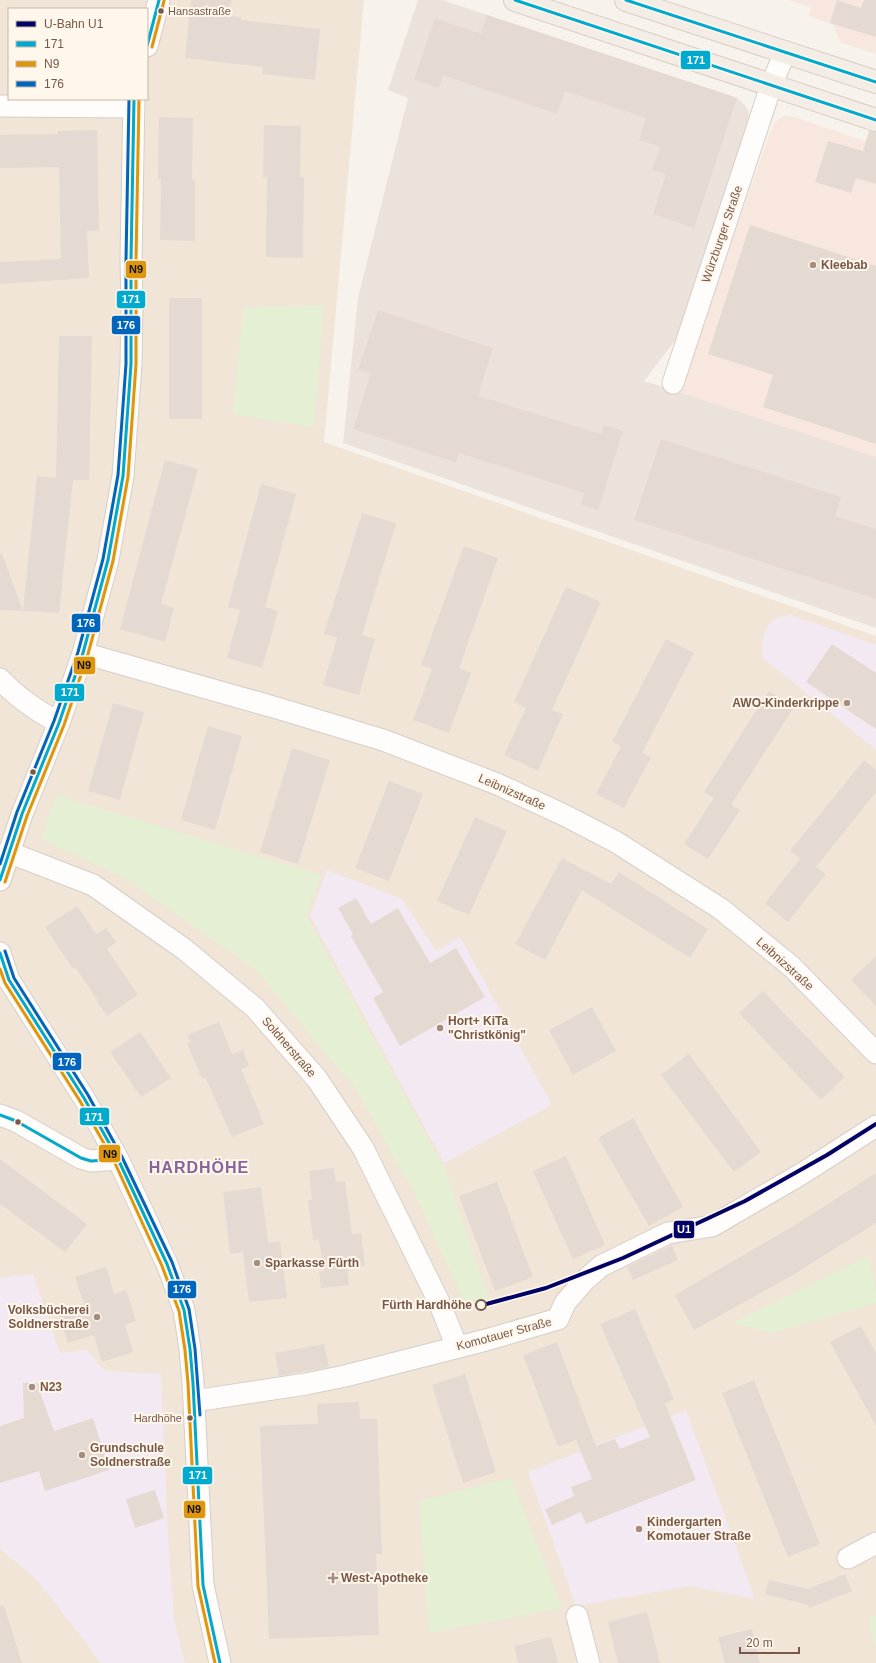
<svg xmlns="http://www.w3.org/2000/svg" width="876" height="1663" viewBox="0 0 876 1663" font-family="Arial,sans-serif">
<style>
.residential{fill:#f1e5d8;fill-rule:evenodd}
.commercial{fill:#f8e7de}
.industrial{fill:#ebe2db}
.education{fill:#f3e9f3}
.green{fill:#e4efd4}
.building{fill:#e4dad2}
.lines{fill:none;stroke-linecap:round;stroke-linejoin:round}
.minor-casing{stroke:#d6cec8;stroke-width:23}
.major-casing{stroke:#d9cfc9;stroke-width:24}
.minor{stroke:#fefdfc;stroke-width:21}
.major{stroke:#f3ede5;stroke-width:22}
.bus-1-casing{stroke:#fff7ec;stroke-width:6}
.bus-2-casing{stroke:#fff7ec;stroke-width:6}
.bus-3-casing{stroke:#fff7ec;stroke-width:6}
.bus-1{stroke:#00a9ce;stroke-width:3}
.bus-2{stroke:#de960e;stroke-width:3}
.bus-3{stroke:#0065bd;stroke-width:3}
.metro-1-casing{stroke:#fff7ec;stroke-width:7}
.metro-1{stroke:#006;stroke-width:4}
.bus-dot{fill:#785848;stroke:#fff7ec;stroke-width:1.5}
.poi-dot{fill:#a48e81;stroke:#fff7ec;stroke-width:1.5}
.stop-dot{fill:#fff7ec;stroke:#785848;stroke-width:2}
.labels{text-anchor:middle;stroke-width:4;stroke-linejoin:round;paint-order:stroke}
.bus-label{font-size:11px;fill:#785848;stroke:#fff7ec;text-anchor:start}
.street-label{font-size:12px;fill:#785848;stroke:#fff7ec}
.poi-label{font-size:12px;font-weight:bold;fill:#785848;stroke:#fff7ec;text-anchor:start}
.stop-label{font-size:12px;font-weight:bold;fill:#785848;stroke:#fff7ec;text-anchor:end}
.district-label{font-size:16px;font-weight:bold;letter-spacing:1px;fill:#88649c;stroke:#fff7ec}
.line-badge{stroke:#fff7ec;stroke-width:1.5}
.badge-label{font-size:11px;text-anchor:middle;font-weight:bold;fill:#fff}
.pale-badge-label{font-size:11px;text-anchor:middle;font-weight:bold;fill:#111}
</style>
<rect width="100%" height="100%" fill="#f7f2eb"/>
<path class="residential" d="M0,0H364L324,442L876,636V1663H0ZM9,9H147V99H9Z"/>
<path class="commercial" d="M788,0H876V54L840,42L833,25L809,16L811,7Z
M784,116L794,117L876,145V458L678,393L771,130L775,122Z"/>
<path class="industrial" d="M418,0H442L738,98L747,108L749,114L748,121L676,339L644,381L876,457V628L343,443L358,298L408,98L388,90Z"/>
<path class="education" d="M791,615L876,645V750L762,657L763,636L768,626L775,618Z
M327,870L402,899L436,951L460,937L552,1105L444,1163L310,916Z
M33,1274L60,1353L87,1350L104,1371L161,1374L168,1537L174,1620L185,1663H100L91,1649L36,1579L0,1549V1278Z
M686,1410L755,1599L690,1586L576,1606L528,1472Z"/>
<path class="green" d="M324,305L314,427L233,414L243,308Z
M56,795L321,875L306,915L445,1169L489,1299L466,1305L414,1192L354,1086L320,1047L257,971L125,878L41,839Z
M869,1256L876,1291V1303L773,1333L732,1323Z
M511,1478L562,1608L429,1633L419,1501Z
M876,1615V1648L869,1626V1617Z"/>
<path class="building" d="M191,0H232L227,16L241,17V20L320,29L315,80L262,74L263,67L185,58Z
M837,0L861,8L864,0H876V37L830,23Z
M487,15L737,98L694,228L653,214L666,174L652,170L660,147L639,140L646,118L565,91L557,114L443,75L439,88L414,80L435,18L481,34Z
M159,117L193,118L192,180H195V241L160,240L161,179H158Z
M264,125L301,126L300,177H304L303,258L266,257L267,177H263Z
M97,130L99,231H87L89,278L0,284V262L61,259L59,167L0,168V135L58,134V131Z
M869,131L876,132V184L856,178L851,193L815,182L828,141L863,151Z
M750,225L876,266V444L763,407L773,375L708,354Z
M169,298H202V419H169Z
M378,310L493,348L478,396L601,434L604,425L623,431L598,510L581,505L584,493L459,453L456,462L353,429L371,373L358,370Z
M59,336H92L89,480H73L59,613L23,611L37,476L56,478Z
M661,439L841,497L835,516L876,529V599L634,520Z
M165,460L198,469L161,604L174,608L165,642L120,629Z
M261,484L296,494L265,607L278,611L262,668L227,658L240,610L228,607Z
M362,513L396,523L362,635L375,639L359,695L323,685L337,638L324,634Z
M464,546L498,558L459,668L471,673L449,733L413,720L432,669L421,665Z
M0,554H2L23,611L0,610Z
M566,587L601,602L552,710L563,714L538,771L504,755L526,708L514,702Z
M666,639L694,653L642,753L651,757L624,808L596,794L621,746L612,742Z
M832,644L876,673V729L806,682Z
M769,691L794,707L731,805L740,810L708,859L684,844L714,798L704,792Z
M113,703L144,712L120,800L88,791Z
M208,726L242,736L215,830L181,820Z
M292,748L330,760L298,864L260,852Z
M864,760L876,770V792L816,867L826,874L788,922L765,903L800,859L790,851Z
M389,781L423,794L389,881L355,868Z
M475,817L507,831L469,915L437,901Z
M562,858L611,884L619,872L708,929L690,958L582,890L545,960L515,944Z
M356,898L371,924L398,908L430,963L456,948L485,997L400,1046L373,998L383,992L351,936L353,934L338,908Z
M77,906L96,934L106,928L116,942L107,949L138,995L107,1016L97,1002L98,1001L75,967L73,969L45,927Z
M876,956V1006L851,980Z
M763,991L845,1077L821,1100L739,1013Z
M592,1007L616,1051L573,1075L549,1030Z
M219,1022L232,1054L243,1050L249,1066L241,1069L264,1124L232,1137L208,1083L205,1078L202,1079L187,1043L190,1042L187,1035Z
M140,1032L171,1078L141,1097L110,1052Z
M689,1054L761,1152L734,1172L661,1075Z
M633,1118L683,1207L649,1226L598,1138Z
M566,1156L605,1245L573,1259L533,1171Z
M0,1159L87,1224L65,1252L0,1204Z
M334,1168L336,1182L345,1181L352,1234L361,1233L365,1266L347,1268L349,1285L321,1288L319,1272L324,1271L319,1239L313,1240L308,1200H312L309,1171Z
M876,1173V1223L791,1276L694,1330L675,1295L795,1225Z
M497,1182L533,1277L495,1291L459,1196Z
M261,1187L268,1243L280,1241L287,1298L249,1302L243,1252L230,1254L223,1192Z
M672,1245L678,1260L633,1280L627,1267Z
M106,1267L114,1294L126,1290L136,1321L125,1325L133,1352L102,1362L94,1335L68,1343L58,1312L84,1304L75,1277Z
M635,1309L674,1399L665,1403L696,1480L586,1524L581,1512L552,1525L545,1509L574,1496L571,1487L592,1479L576,1440L558,1447L523,1355L557,1342L596,1446L615,1439L620,1449L650,1437L600,1324Z
M861,1326L876,1353V1426L830,1342Z
M324,1344L329,1367L279,1376L275,1353Z
M465,1374L496,1472L463,1483L432,1385Z
M754,1380L820,1544L788,1557L722,1393Z
M23,1383H40L41,1395L54,1431L93,1418L109,1470L45,1491L39,1471L0,1483V1426L24,1418Z
M359,1402L360,1419H377L382,1554H376L379,1635L269,1639L260,1426L318,1424L317,1404Z
M155,1490L164,1518L135,1528L126,1499Z
M845,1574L852,1591L809,1608L808,1605L765,1594L769,1580L808,1589Z
M0,1606H4L22,1663H0Z
M647,1612L660,1663H618L608,1622Z
M752,1629L760,1663H725L718,1637Z
M551,1637L558,1663H518L514,1646Z"/>
<g class="lines">
<g class="minor-casing">
<path id="minor" d="M147,46L159,0
M0,106L133,107
M673,383L771,86L785,52
M83,653L277,708L383,740L497,784L564,815L616,842L721,909L792,967L876,1053
M0,679C19,699 36,710 59,723
M8,852L93,885L184,949L255,1008L317,1079L363,1148L439,1302L457,1347
M0,880L22,814L59,723L83,653L108,560L123,476L131,364L132,307L131,260L134,99
M0,953L9,980L84,1098L118,1159L167,1264L184,1310L190,1349L193,1383L203,1585L220,1663
M0,1115L16,1121L81,1158L91,1161L118,1159
M194,1401L306,1384L345,1376L486,1340L558,1319L565,1303L584,1281L601,1266L668,1233L712,1226L803,1173L876,1126
M848,1558L876,1543
M577,1616L589,1663"/>
</g>
<g class="major-casing">
<path id="major" d="M515,0L876,120
M626,0L876,82"/>
</g>
<use href="#minor" class="minor"/>
<use href="#major" class="major"/>
<g class="bus-1-casing">
<path id="bus-1" d="M515,0L876,120
M626,0L876,82
M147,46L159,0
M0,880L22,814L59,723L83,653L108,560L123,476L131,364V260L134,99
M0,953L9,980L84,1098L118,1159L167,1264L184,1310L190,1349L193,1383L203,1585L220,1663
M0,1115L16,1121L81,1158L91,1161L118,1159"/>
</g>
<g class="bus-2-casing">
<path id="bus-2" d="M152,47L164,1
M5,882L27,816L64,725L88,654L113,561L128,477L136,364V260L139,99
M0,969L5,983L80,1101L114,1161L162,1266L179,1311L185,1350L188,1383L198,1586L215,1663"/>
</g>
<g class="bus-3-casing">
<path id="bus-3" d="M0,864L17,812L54,721L78,652L103,559L118,475L126,364V260L129,99
M5,951L14,978L88,1095L122,1157L172,1262L189,1309L195,1349L200,1415"/>
</g>
<use href="#bus-1" class="bus-1"/>
<use href="#bus-2" class="bus-2"/>
<use href="#bus-3" class="bus-3"/>
<g class="metro-1-casing">
<path id="metro-1" d="M479,1306L546,1288L623,1258L745,1201L827,1155L876,1124"/>
</g>
<use href="#metro-1" class="metro-1"/>
</g>
<g class="bus-dot">
<circle cx="161" cy="11" r="3.5"/>
<circle cx="33" cy="772" r="3.5"/>
<circle cx="18" cy="1122" r="3.5"/>
<circle cx="190" cy="1418" r="3.5"/>
</g>
<g class="poi-dot">
<circle cx="813" cy="265" r="4"/>
<circle cx="847" cy="703" r="4"/>
<circle cx="440" cy="1028" r="4"/>
<circle cx="257" cy="1263" r="4"/>
<circle cx="97" cy="1317" r="4"/>
<circle cx="32" cy="1387" r="4"/>
<circle cx="82" cy="1455" r="4"/>
<circle cx="639" cy="1529" r="4"/>
<path d="M331 1572h4v4h4v4h-4v4h-4v-4h-4v-4h4z"/>
</g>
<circle class="stop-dot" cx="481" cy="1305" r="5"/>
<g class="labels">
<g class="bus-label">
<text x="168" y="15">Hansastraße</text>
<text x="182" y="1422" text-anchor="end">Hardhöhe</text>
</g>
<g class="street-label">
<text transform="translate(722 234) rotate(-71)" y="4">Würzburger Straße</text>
<text transform="translate(512 792) rotate(24)" y="4">Leibnizstraße</text>
<text transform="translate(785 964) rotate(42)" y="4">Leibnizstraße</text>
<text transform="translate(289 1047) rotate(49)" y="4">Soldnerstraße</text>
<text transform="translate(504 1334) rotate(-15)" y="4">Komotauer Straße</text>
</g>
<g class="poi-label">
<text x="821" y="269">Kleebab</text>
<text x="839" y="707" text-anchor="end">AWO-Kinderkrippe</text>
<text x="448" y="1025">Hort+ KiTa<tspan x="448" dy="14">"Christkönig"</tspan></text>
<text x="265" y="1267">Sparkasse Fürth</text>
<text x="89" y="1314" text-anchor="end">Volksbücherei<tspan x="89" dy="14">Soldnerstraße</tspan></text>
<text x="40" y="1391">N23</text>
<text x="90" y="1452">Grundschule<tspan x="90" dy="14">Soldnerstraße</tspan></text>
<text x="647" y="1526">Kindergarten<tspan x="647" dy="14">Komotauer Straße</tspan></text>
<text x="341" y="1582">West-Apotheke</text>
</g>
<g class="stop-label">
<text x="472" y="1309">Fürth Hardhöhe</text>
</g>
<g class="district-label">
<text x="199" y="1173">HARDHÖHE</text>
</g>
</g>
<g class="line-badge">
<rect x="680" y="50" width="31" height="20" rx="4" fill="#00a9ce"/>
<rect x="125" y="260" width="22" height="19" rx="4" fill="#de960e"/>
<rect x="116" y="290" width="30" height="19" rx="4" fill="#00a9ce"/>
<rect x="111" y="315" width="30" height="20" rx="4" fill="#0065bd"/>
<rect x="71" y="613" width="30" height="20" rx="4" fill="#0065bd"/>
<rect x="73" y="656" width="23" height="19" rx="4" fill="#de960e"/>
<rect x="54" y="683" width="31" height="19" rx="4" fill="#00a9ce"/>
<rect x="52" y="1052" width="30" height="19" rx="4" fill="#0065bd"/>
<rect x="79" y="1107" width="31" height="19" rx="4" fill="#00a9ce"/>
<rect x="98" y="1144" width="23" height="19" rx="4" fill="#de960e"/>
<rect x="673" y="1220" width="22" height="19" rx="4" fill="#006"/>
<rect x="167" y="1280" width="30" height="19" rx="4" fill="#0065bd"/>
<rect x="182" y="1466" width="31" height="19" rx="4" fill="#00a9ce"/>
<rect x="183" y="1500" width="23" height="19" rx="4" fill="#de960e"/>
</g>
<g class="badge-label">
<text x="696" y="64">171</text>
<text x="131" y="303">171</text>
<text x="126" y="329">176</text>
<text x="86" y="627">176</text>
<text x="70" y="696">171</text>
<text x="67" y="1066">176</text>
<text x="94" y="1121">171</text>
<text x="684" y="1233">U1</text>
<text x="182" y="1293">176</text>
<text x="198" y="1479">171</text>
</g>
<g class="pale-badge-label">
<text x="136" y="273">N9</text>
<text x="84" y="669">N9</text>
<text x="110" y="1158">N9</text>
<text x="194" y="1513">N9</text>
</g>
<rect x="8" y="8" width="140" height="92" fill="#fff7ec" stroke="#c9b7aa"/>
<rect x="16" y="21" width="20" height="6" fill="#000066" stroke="#c9b7aa"/>
<text x="44" y="28" font-size="12" fill="#785848">U-Bahn U1</text>
<rect x="16" y="41" width="20" height="6" fill="#00a9ce" stroke="#c9b7aa"/>
<text x="44" y="48" font-size="12" fill="#785848">171</text>
<rect x="16" y="61" width="20" height="6" fill="#de960e" stroke="#c9b7aa"/>
<text x="44" y="68" font-size="12" fill="#785848">N9</text>
<rect x="16" y="81" width="20" height="6" fill="#0065bd" stroke="#c9b7aa"/>
<text x="44" y="88" font-size="12" fill="#785848">176</text>
<path d="M740 1647v6h59v-6" fill="none" stroke="#785848" stroke-width="2"/>
<text x="746" y="1647" font-size="12" fill="#785848" stroke="#fff7ec" stroke-width="3" paint-order="stroke">20 m</text>
</svg>
